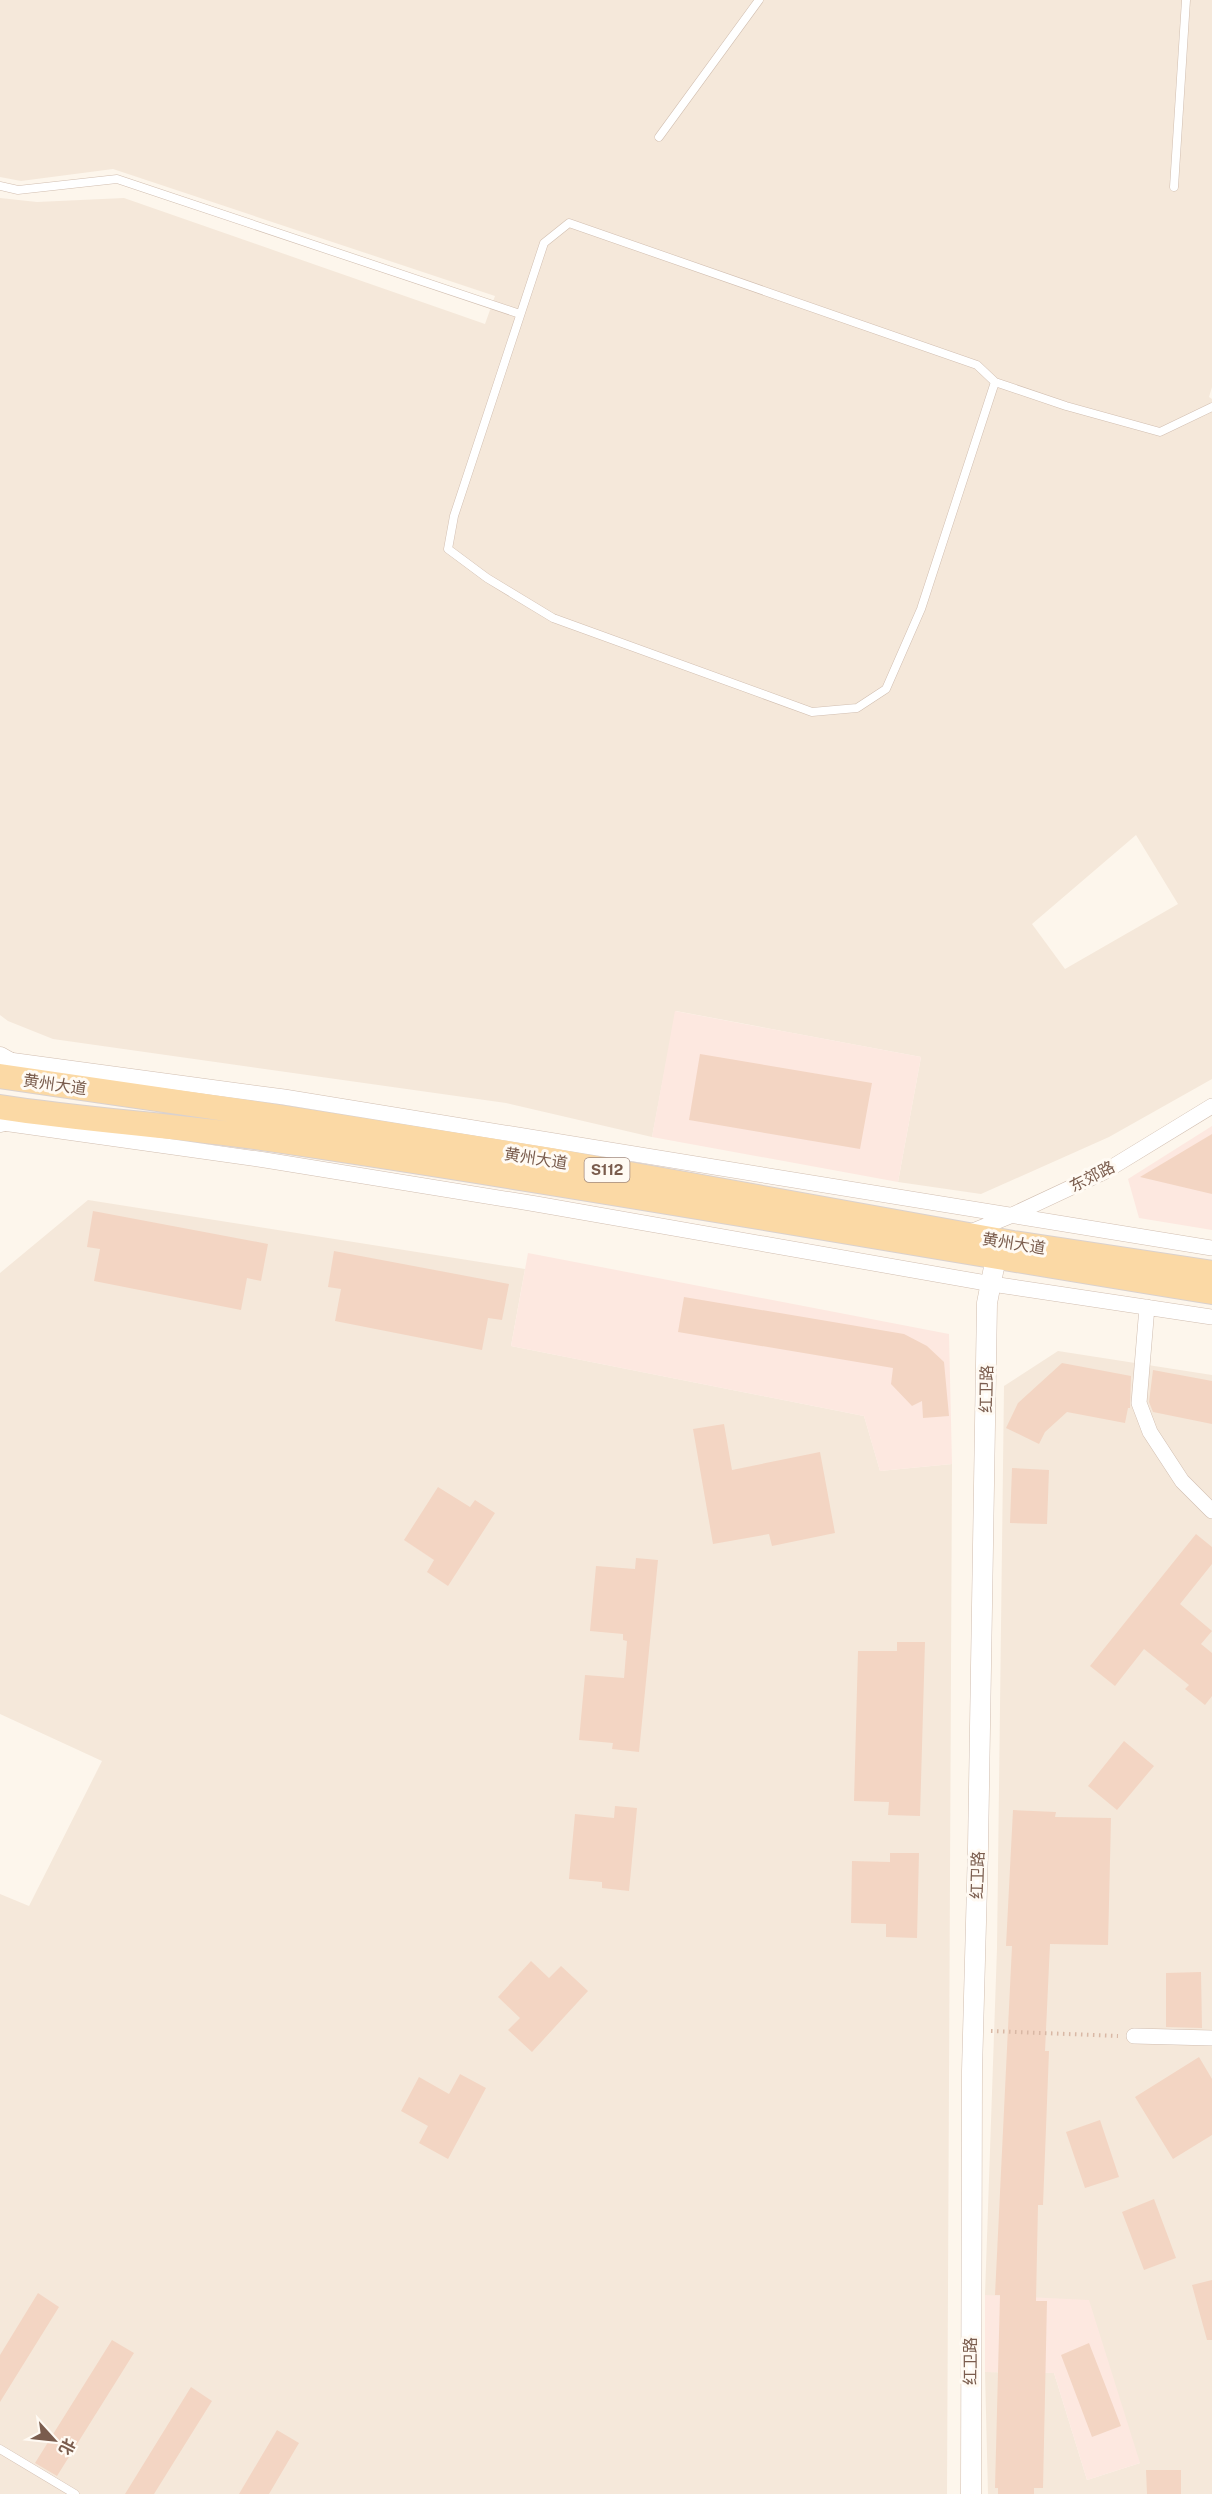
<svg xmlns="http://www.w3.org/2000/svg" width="1212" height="2494" viewBox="0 0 1212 2494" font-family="'Public Sans','Noto Sans SC',sans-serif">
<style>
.residential{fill:#f5e8da;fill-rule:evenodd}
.commercial{fill:#fde8e0}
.building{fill:#f3d5c3}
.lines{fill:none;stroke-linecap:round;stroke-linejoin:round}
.service-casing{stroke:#d1beb0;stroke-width:9}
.minor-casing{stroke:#d1beb0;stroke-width:16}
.tertiary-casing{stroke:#d1beb0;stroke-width:21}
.primary-casing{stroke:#dad1cd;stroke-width:26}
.path{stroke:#d9b8a5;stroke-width:4;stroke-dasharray:1.5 4.5;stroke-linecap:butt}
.service{stroke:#fff;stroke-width:8}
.minor{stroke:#fff;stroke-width:15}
.tertiary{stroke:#fff;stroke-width:20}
.primary{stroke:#fbd9a5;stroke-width:24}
.labels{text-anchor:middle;stroke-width:6;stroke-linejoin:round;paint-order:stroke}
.shield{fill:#fffaf3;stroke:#a28b7f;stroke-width:1.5}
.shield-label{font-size:15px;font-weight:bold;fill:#7a5c4d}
.street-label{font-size:16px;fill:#7a5c4d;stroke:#fffaf3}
</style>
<rect width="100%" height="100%" fill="#fdf6ec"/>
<path class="residential" d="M0,0H1212V387L1209,397L1212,399V1079L1109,1137L981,1194L898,1182L921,1057L676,1011L652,1137L506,1103L53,1039L8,1021L0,1015V198L37,202L124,198L485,324L495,296L113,169L21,181L0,177ZM1136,835L1178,904L1065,969L1032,924Z
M88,1200L525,1269L511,1346L864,1416L880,1471L952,1464L947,2494H0V1894L29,1906L102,1761L0,1714V1273Z
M1058,1351L1212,1375V2494H988L985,2372L1054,2373L1087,2480L1140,2463L985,2295L997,1948L1004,1386Z"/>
<path class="commercial" d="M675,1011L921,1057L898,1182L652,1137Z
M1212,1126V1230L1139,1218L1128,1179Z
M528,1253L949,1334L952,1464L880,1471L864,1416L511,1346Z
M985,2295L1089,2300L1140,2463L1087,2480L1054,2373L985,2372Z"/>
<path class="building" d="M700,1054L872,1083L860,1149L689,1120Z
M1212,1134V1194L1140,1177Z
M93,1211L268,1244L261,1281L247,1278L241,1310L94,1281L100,1249L87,1247Z
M334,1251L509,1284L502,1320L488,1318L482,1350L335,1321L341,1289L328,1287Z
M684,1297L904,1334L927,1346L944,1362L949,1416L923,1418L922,1401L912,1406L891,1384L893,1368L678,1332Z
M1062,1363L1131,1376L1130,1408H1128L1125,1423L1067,1412L1045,1432L1039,1444L1006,1428L1018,1403Z
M1153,1370L1212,1381V1424L1153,1412L1149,1402Z
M724,1424L732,1470L820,1452L835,1533L772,1546L769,1534L713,1544L693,1429Z
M1012,1468L1049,1470L1047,1524L1010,1523Z
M438,1487L470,1507L475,1500L495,1513L448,1586L427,1572L434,1560L404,1540Z
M1196,1534L1212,1547V1564L1180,1604L1212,1631L1201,1644L1212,1653V1696L1205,1705L1185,1689L1189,1685L1144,1649L1115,1686L1090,1666Z
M636,1558L658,1560L639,1752L612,1749L613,1743L579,1740L585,1675L624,1678L627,1641L623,1640V1634L590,1631L596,1566L635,1569Z
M897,1642H925L920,1816L888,1815L889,1802L854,1801L858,1651H897Z
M1124,1741L1154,1766L1117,1810L1088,1786Z
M615,1806L637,1808L629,1891L602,1888V1882L569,1879L575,1814L614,1818Z
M1013,1810L1056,1812L1055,1817L1111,1818L1108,1945L1050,1944L1045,2051H1049L1043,2205H1038L1036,2301H1047L1043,2488H1034V2494H998V2488H995L1000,2295H995L1012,1946H1006Z
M890,1853H919L917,1938L886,1937V1924L851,1923L852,1861L890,1862Z
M531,1961L549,1978L561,1966L588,1991L532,2052L508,2030L520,2018L498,1997Z
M1201,1972L1202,2028L1166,2027V1973Z
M1199,2057L1212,2079V2135L1173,2159L1135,2097Z
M460,2074L486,2088L448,2159L419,2143L428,2126L401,2111L419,2077L449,2094Z
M1100,2120L1119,2177L1085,2188L1066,2132Z
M1154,2199L1176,2258L1144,2270L1122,2212Z
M1212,2280V2340H1207L1192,2285Z
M38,2293L59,2307L0,2402V2355Z
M112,2340L134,2353L57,2476L35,2463Z
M1089,2343L1121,2426L1092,2437L1061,2355Z
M191,2387L212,2401L154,2494H125Z
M277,2430L299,2443L269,2494H239Z
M1146,2470H1181V2494H1147Z"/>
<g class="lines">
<g class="service-casing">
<path id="service" d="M659,137L759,0
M0,186L18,190L117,179L520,314
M1174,187L1186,0
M995,382L921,609L886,689L857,708L812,712L553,618L487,578L448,549L454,516L544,243L569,223L977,365L995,382L1066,406L1160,432L1212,407
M0,2449L75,2494"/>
</g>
<g class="minor-casing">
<path id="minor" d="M9,1060L284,1097L1212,1248
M3,1123L265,1160L536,1204L992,1284L1212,1317
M968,1233L1010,1216L1104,1172L1212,1106
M1147,1307L1139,1403L1150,1432L1182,1481L1212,1511
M1134,2036L1212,2038"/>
</g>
<g class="tertiary-casing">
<path id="tertiary" d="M0,1057L39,1079
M0,1122L32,1114
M971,2494L972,2071L978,1848L987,1303L996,1257"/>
</g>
<g class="primary-casing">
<path id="primary" d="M0,1076L274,1116L551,1160L1013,1243L1212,1273
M0,1107C91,1121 184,1126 275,1140C588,1186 900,1242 1212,1292"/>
</g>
<path class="path" d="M991,2031L1118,2036"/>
<use href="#service" class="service"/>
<use href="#minor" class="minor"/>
<use href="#tertiary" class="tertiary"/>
<use href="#primary" class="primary"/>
</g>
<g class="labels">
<rect class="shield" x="584.5" y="1158" width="45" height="24" rx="4.5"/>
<g class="shield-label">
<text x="607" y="1175">S112</text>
</g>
<g class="street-label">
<text transform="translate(55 1084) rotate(8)" y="6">黄州大道</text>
<text transform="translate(536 1158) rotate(9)" y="6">黄州大道</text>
<text transform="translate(1092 1176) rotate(-27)" y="6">东郊路</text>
<text transform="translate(1014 1243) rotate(9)" y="6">黄州大道</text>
<text transform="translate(986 1389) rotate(-89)" y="6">红卫路</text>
<text transform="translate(977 1875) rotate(-88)" y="6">红卫路</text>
<text transform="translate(970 2361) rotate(-90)" y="6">红卫路</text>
</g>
</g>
<g transform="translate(54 2440) rotate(117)" stroke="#fffaf3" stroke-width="4.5" paint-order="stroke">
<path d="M0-4.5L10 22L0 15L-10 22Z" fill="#7a5c4d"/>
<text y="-9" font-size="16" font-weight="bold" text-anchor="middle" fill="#7a5c4d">北</text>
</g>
</svg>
